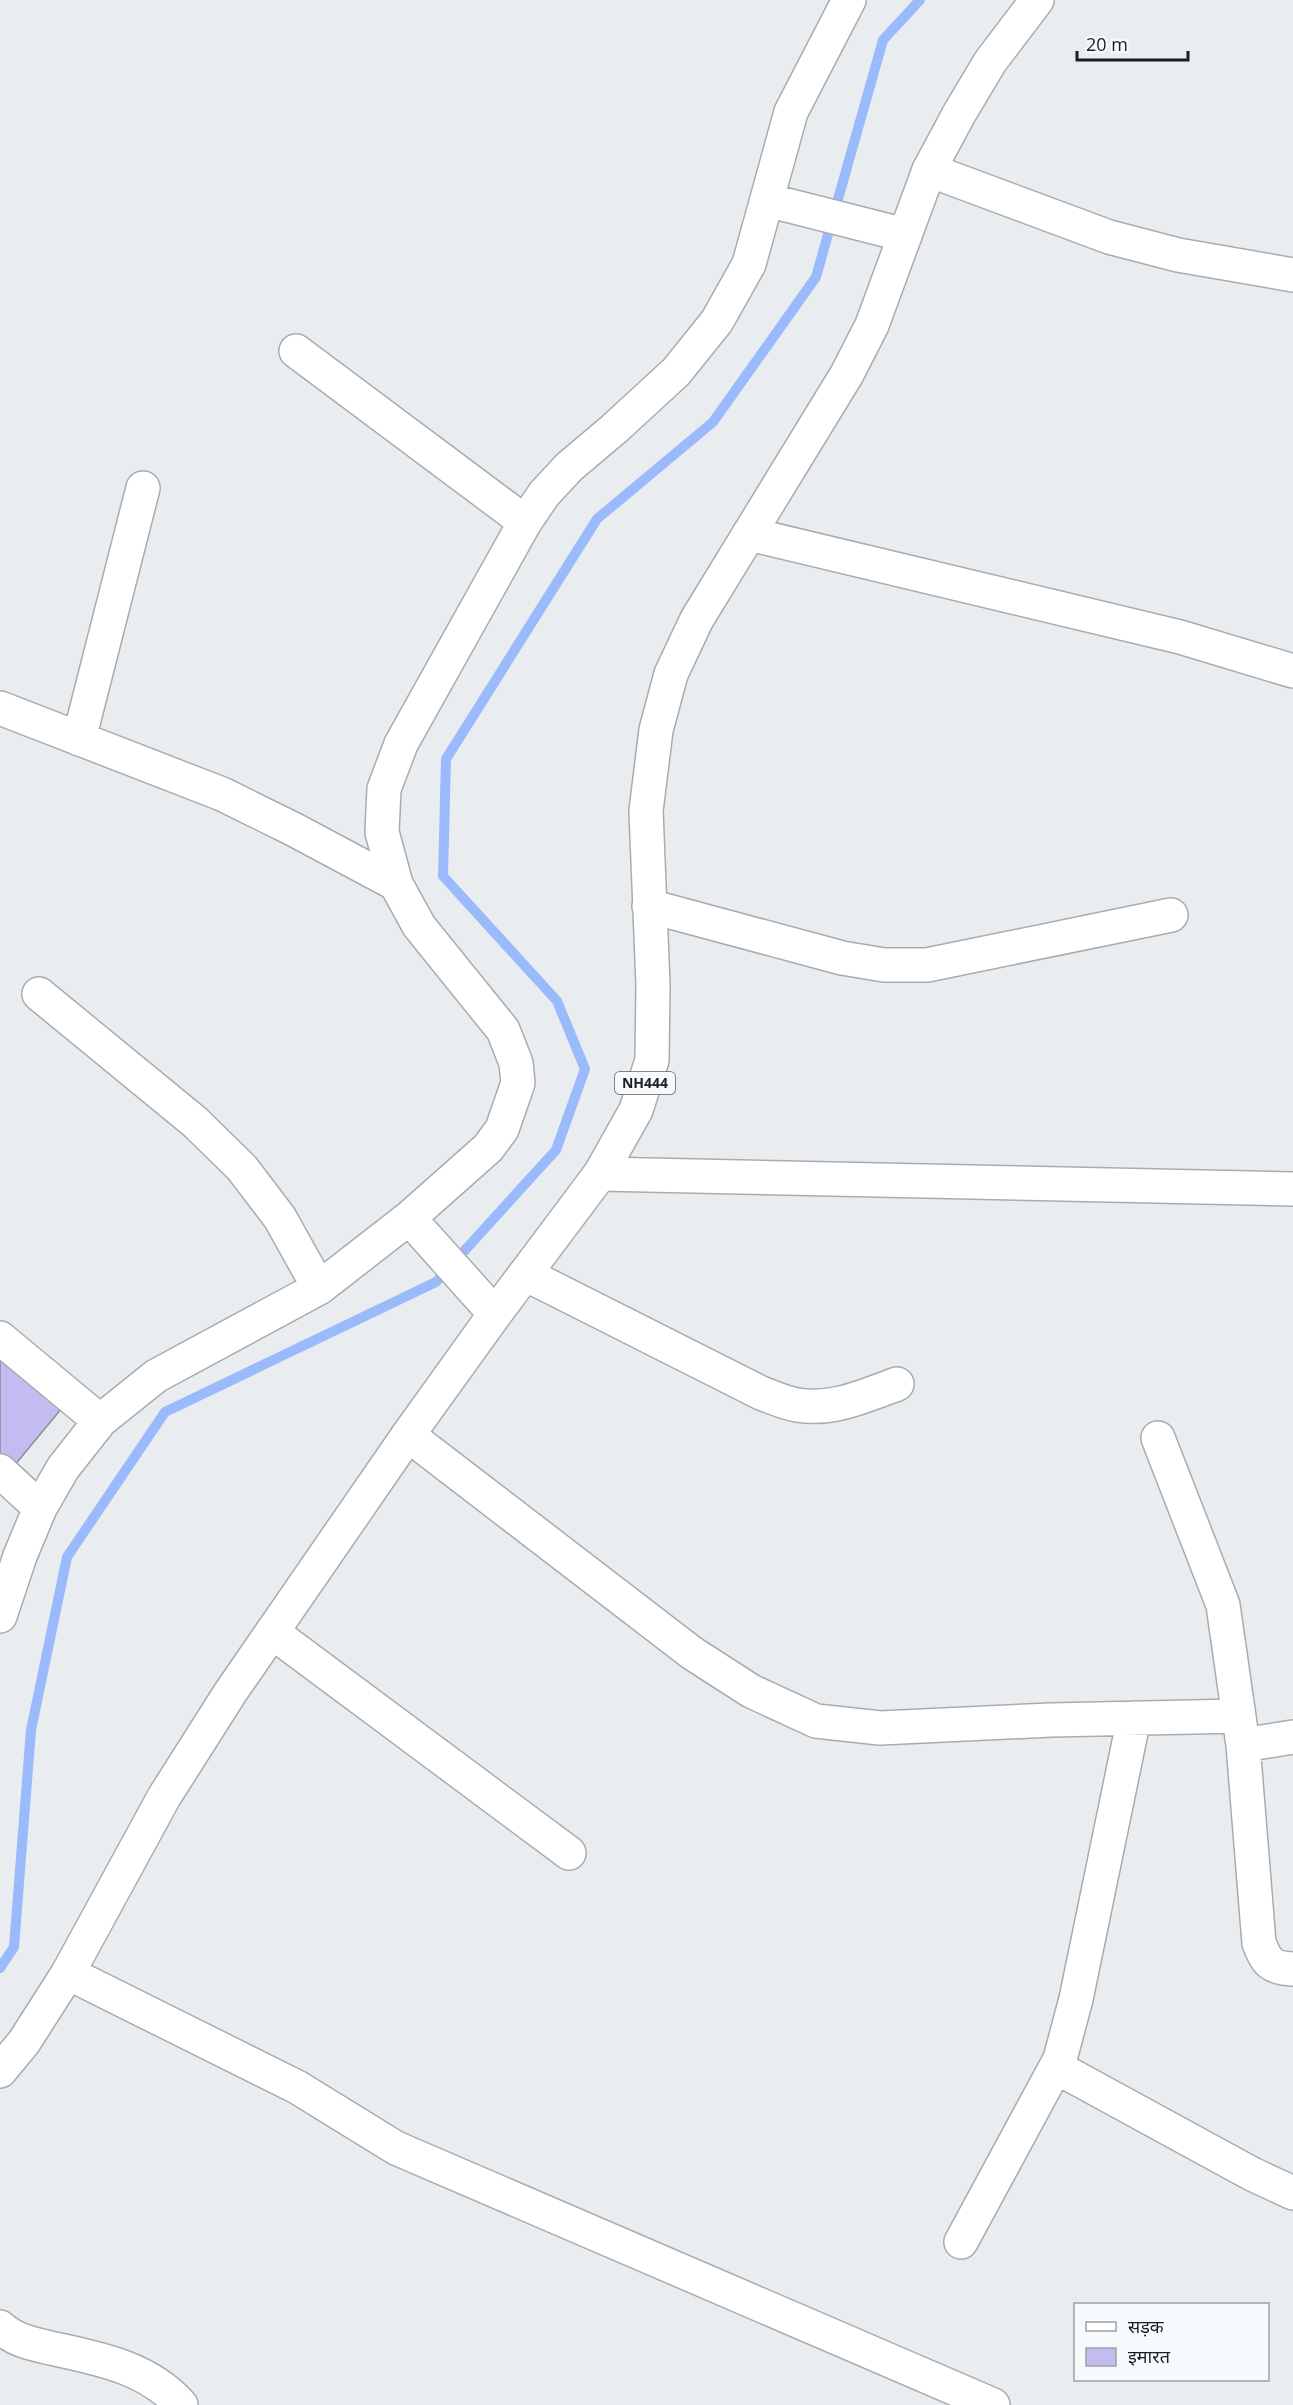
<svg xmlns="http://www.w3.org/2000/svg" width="1293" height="2405" viewBox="0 0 1293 2405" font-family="'Open Sans','Noto Sans Devanagari',sans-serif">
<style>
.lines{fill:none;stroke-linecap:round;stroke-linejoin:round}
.stream{stroke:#9abafb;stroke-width:10}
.building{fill:#c3bcf1;stroke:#8c8c8f;stroke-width:1.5}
.street-casing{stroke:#a9acaf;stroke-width:36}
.highway-casing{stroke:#a9acaf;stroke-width:36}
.street{stroke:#fff;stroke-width:33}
.highway{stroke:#fff;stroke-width:33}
.labels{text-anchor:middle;stroke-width:4.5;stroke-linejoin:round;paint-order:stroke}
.shield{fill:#f7fafd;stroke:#5d5f61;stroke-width:1.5}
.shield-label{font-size:14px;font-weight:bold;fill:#1b1d1e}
</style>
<rect width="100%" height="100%" fill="#e9edf0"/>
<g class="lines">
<path class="stream" d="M0,1968L14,1947L31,1730L67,1557L165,1412L436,1282L556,1150L585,1069L557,1001L443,876L446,759L597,519L713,422L816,277L883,40L920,0"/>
</g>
<path class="building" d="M0,1356L67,1402L14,1466L0,1454Z"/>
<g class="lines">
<g class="street-casing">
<path id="street" d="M929,170L1109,237L1178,255L1293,275
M767,200L905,235
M296,351L525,522
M749,534L1180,637L1293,671
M0,708L222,794L293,829L396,884
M79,739L143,488
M649,906L842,958L884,965H927L1171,915
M39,994L195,1122L242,1168L280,1218L319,1288
M600,1174L1293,1189
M409,1218L495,1314
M525,1274L761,1393C772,1397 785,1403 797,1405C832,1411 864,1396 897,1384
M0,1338L100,1421
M408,1435L692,1653L751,1691L816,1721L880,1728L1051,1720L1239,1716
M1158,1438L1223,1605L1243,1745L1259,1943C1267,1963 1271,1968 1293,1969
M0,1471L40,1508
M0,1616L20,1556L40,1508L63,1468L100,1421L156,1376L319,1288L409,1218L488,1148L502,1129L518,1083L516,1063L503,1030L419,926L396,884L382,832L384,789L401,744L525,522L544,494L569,467L614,429L676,372L717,321L749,264L791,112L849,0
M272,1632L569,1853
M1243,1745L1293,1737
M68,1973L297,2087L396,2148L993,2405
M1056,2067L1252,2174L1293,2193
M961,2242L1060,2059L1076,1999L1134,1718
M0,2327C17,2342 34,2344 55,2349C101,2359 148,2368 181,2405"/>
</g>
<g class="highway-casing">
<path id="highway" d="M0,2071L24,2042L68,1973L164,1797L230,1693L408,1435L495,1314L600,1174L636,1110L652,1060L653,985L646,811L656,730L671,674L697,619L847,374L872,325L929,170L959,114L990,62L1037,0"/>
</g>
<use href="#street" class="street"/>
<use href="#highway" class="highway"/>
</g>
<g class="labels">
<rect class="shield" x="615" y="1072" width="60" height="22" rx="4.5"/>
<g class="shield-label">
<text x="645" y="1088">NH444</text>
</g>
</g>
<rect x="1074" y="2303" width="195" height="78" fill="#f7fafd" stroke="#9fa2a4" stroke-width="1.5"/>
<rect x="1086" y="2322" width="30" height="9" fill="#ffffff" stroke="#9fa2a4" stroke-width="1.5"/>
<text x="1128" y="2333" font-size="18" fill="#1b1d1e">सड़क</text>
<rect x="1086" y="2348" width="30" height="18" fill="#c3bcf1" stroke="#9fa2a4" stroke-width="1.5"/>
<text x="1128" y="2363" font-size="18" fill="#1b1d1e">इमारत</text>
<path d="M1077 51v9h111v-9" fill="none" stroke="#1b1d1e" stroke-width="3"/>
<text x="1086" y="51" font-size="18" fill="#1b1d1e" stroke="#f7fafd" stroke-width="4.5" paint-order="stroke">20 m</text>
</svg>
